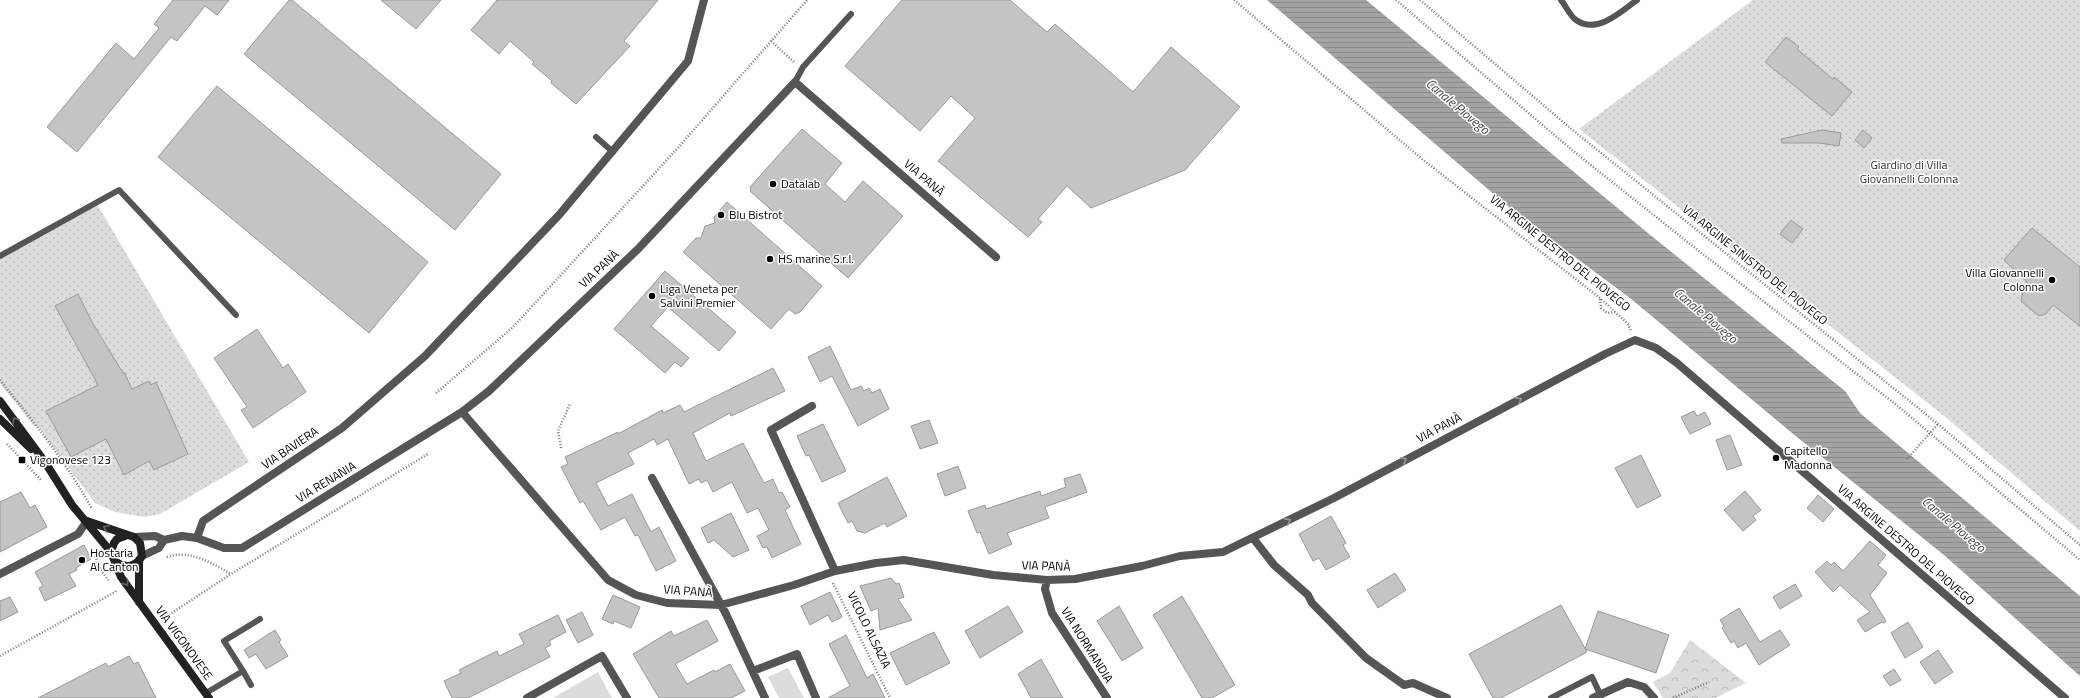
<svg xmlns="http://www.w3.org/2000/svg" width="2080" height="698" viewBox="0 0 2080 698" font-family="'Titillium Web',sans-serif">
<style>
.grass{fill:#dcdcdc}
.park{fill:url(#park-crowns)}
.garden{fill:url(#garden-dots)}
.water{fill:url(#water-rules)}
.building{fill:#c4c4c4;stroke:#999}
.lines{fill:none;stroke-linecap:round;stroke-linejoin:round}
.path{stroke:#777;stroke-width:2.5;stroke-dasharray:1 2;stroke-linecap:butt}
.lane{stroke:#555;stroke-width:6}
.street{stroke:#555;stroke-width:8}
.secondary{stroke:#222;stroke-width:8}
.oneway{stroke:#999}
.oneway2{stroke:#646464}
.poi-dot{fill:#000;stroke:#fff;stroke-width:1.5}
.labels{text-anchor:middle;stroke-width:3;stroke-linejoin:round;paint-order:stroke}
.park-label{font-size:12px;fill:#333;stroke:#fff}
.street-label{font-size:12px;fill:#000;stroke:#fff}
.poi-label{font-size:12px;fill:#000;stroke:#fff;text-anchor:start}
.water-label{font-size:13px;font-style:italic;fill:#444;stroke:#fff}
</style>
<defs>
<pattern id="park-crowns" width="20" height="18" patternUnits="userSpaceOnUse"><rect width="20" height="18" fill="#dcdcdc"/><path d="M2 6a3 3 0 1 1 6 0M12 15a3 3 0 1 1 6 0" fill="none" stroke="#bbb"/></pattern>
<pattern id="garden-dots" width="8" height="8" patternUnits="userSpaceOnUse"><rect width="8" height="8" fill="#dcdcdc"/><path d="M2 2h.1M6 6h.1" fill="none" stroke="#bbb" stroke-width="1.8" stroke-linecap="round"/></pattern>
<pattern id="water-rules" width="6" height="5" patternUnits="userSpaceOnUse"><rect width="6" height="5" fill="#a3a3a3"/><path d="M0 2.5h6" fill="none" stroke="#8b8b8b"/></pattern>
</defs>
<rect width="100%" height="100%" fill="#fff"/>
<path class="grass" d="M788,668L804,698H779L768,677Z
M598,672L612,698H553Z"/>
<path class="park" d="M1690,640L1746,683L1715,698H1663L1653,682L1670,673Z"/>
<path class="garden" d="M1753,0H2080V531L1943,415L1579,129Z
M97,204L249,462L160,514L145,517L115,512L95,503L39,428L33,425L0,383V258Z"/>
<path class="water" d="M1267,0H1366L1649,234L1845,391L1860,413L2080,596V676L1944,555L1792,433L1630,298L1517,214Z"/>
<path class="building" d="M173,0H229L217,15L205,6L177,41L171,37L77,152L47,127L116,43L134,59L159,28L154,24Z
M289,0H292L501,174L455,230L244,54Z
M381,0H441L416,29Z
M497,0H658L624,41L630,46L576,104L551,83L552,81L532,64L534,62L510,41L499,54L471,30Z
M902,0H1010L1047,32L1055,24L1133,92L1171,47L1240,107L1185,170L1091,208L1067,186L1038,219L1042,222L1028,237L938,161L975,118L951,96L920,131L845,66Z
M1786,37L1799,47L1797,49L1833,79L1834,77L1852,92L1832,116L1765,62Z
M217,86L428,262L369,333L158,157Z
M802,129L842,163L825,184L845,202L863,181L903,216L848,278L751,192L750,187Z
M1822,130L1841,133L1839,146L1819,143H1782L1781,139Z
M1863,130L1872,138L1864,148L1855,140Z
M727,202L822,286L800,312L795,314L789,309L771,329L683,252L696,238H701L705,226L715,223L714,217Z
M1791,220L1803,229L1792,243L1780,234Z
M2032,228L2080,267V326L2053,305L2046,314L2039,316L2021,301L2022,295L2030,285L2004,260Z
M665,271L736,332L719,351L668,307L651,326L689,358L681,367L675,362L665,373L614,329Z
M78,294L92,322L123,373L124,372L132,389L149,381L151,385L156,382L188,454L154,470L149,461L124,475L106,439L71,457L46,411L98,385L55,306Z
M257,329L283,368L288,364L306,392L253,428L241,410L247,407L214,358Z
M830,346L851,390L861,386L864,391L869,388L872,393L880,389L889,409L858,426L832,376L820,382L808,357Z
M773,368L785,391L731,416L730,413L693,433L706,461L743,443L764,483L773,479L779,493L782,492L790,507L785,510L801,544L772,558L767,547L763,548L757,536L769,530L758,508L747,513L732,482L713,492L707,480L701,483L699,479L689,484L668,439L657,445L654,439L628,453L634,464L596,483L608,506L632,494L651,532L659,527L676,561L656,571L638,535L635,536L625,517L601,530L583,501L580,503L561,467L568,464L565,457L618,432V434L662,410L663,413L680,405L684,412Z
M1694,411L1697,416L1705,412L1711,424L1690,434L1681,417Z
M929,420L938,443L920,449L911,426Z
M823,424L846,471L822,482L809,455L806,456L797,436Z
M1730,435L1742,465L1727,470L1716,440Z
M1641,455L1661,496L1637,508L1615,468Z
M958,466L966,488L945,496L937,474Z
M1080,474L1087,492L1045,507L1049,518L1007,533L1012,544L989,554L980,532L977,533L968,511L985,505L986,509L1040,491L1041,496L1066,487L1064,479Z
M887,477L907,516L887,527L885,523L865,533L857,531L852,521L848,523L838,503Z
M1745,491L1761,510L1753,516L1756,520L1743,531L1724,510Z
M21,492L30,508L35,505L47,527L0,552V502Z
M1818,495L1834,509L1823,522L1807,508Z
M731,513L749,550L733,557L714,540L708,543L701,528Z
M1331,516L1346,543L1343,545L1350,557L1326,570L1319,558L1313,561L1299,534Z
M1870,541L1886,555L1878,565L1887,573L1870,595L1886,621L1884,623L1882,622L1865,632L1857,620L1870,612L1840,585L1833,592L1815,572L1827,561L1831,565L1834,562L1843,571Z
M84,545L91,559L76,568L77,570L69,574L76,586L45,601L39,588L43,586L35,572Z
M1395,573L1406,590L1378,608L1367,590Z
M891,578L896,584L899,583L904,597L898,599L912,620L880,630L878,608L871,611L860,586Z
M1795,584L1802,596L1780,609L1773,597Z
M830,592L842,617L832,622L828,615L810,625L801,606Z
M613,595L640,607L631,628L614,621L613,624L602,619Z
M1182,596L1235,685L1212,698H1202L1153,615Z
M10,597L18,612L0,621V601Z
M1561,605L1587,652L1501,698H1493L1469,654Z
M1008,606L1023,632L980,658L965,631Z
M1119,606L1143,648L1122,661L1097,621Z
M1739,608L1760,642L1780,630L1790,645L1759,665L1746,643L1738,648L1734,641L1731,643L1722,628L1724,626L1720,620Z
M1598,611L1669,635L1656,673L1585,649Z
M582,612L593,635L578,643L566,620Z
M558,615L566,632L549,641L551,645L545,648L550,657L468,698H452L444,681L461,673L459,670L497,651L499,656L524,644L519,634Z
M707,620L718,641L675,664L687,684L714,670L715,672L730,664L745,691L731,698H659L633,654L671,631L674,636Z
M1908,622L1923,647L1905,658L1891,633Z
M275,630L281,640L279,642L288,656L266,669L256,654L249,658L244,650Z
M934,632L950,663L906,685L890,653Z
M846,635L867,678L873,674L885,698H828L850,686L829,644Z
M1938,650L1953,672L1935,684L1920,662Z
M129,656L134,664L138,662L156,698H38L106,663L108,667Z
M1041,659L1063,698H1031L1018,674Z
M1894,669L1901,680L1890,686L1883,676Z"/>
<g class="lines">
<path class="path" d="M1234,0L1422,159L1600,298L1628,324L1631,331
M1396,0L1572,150L1690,244L1899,407L2080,560
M1420,0L1575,132L1938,424L2080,545
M771,41L794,62
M1600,299L1601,308L1607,313L1616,312
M0,380C33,421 67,463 92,509
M436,393L512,328L677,149L807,0
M7,444L42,481
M561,448L558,431L570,404
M1907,459L1938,424
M91,548L103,573L110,582
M167,557C189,549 212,563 231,574
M833,583L890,698
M164,618L231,574L428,454
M0,656L115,592L116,590
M1673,698L1709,682"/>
<path class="lane" d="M1561,0C1566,6 1570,16 1576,20C1597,35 1622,11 1637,0
M795,82L803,67L851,14
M596,137L613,152
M0,256L119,190L236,315
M243,671L251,685
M206,693L243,671L224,641L260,619
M1551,698L1592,677L1600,694"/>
<path class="street" d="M812,406L771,430L835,571
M462,412L608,580L636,595L667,603L721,605L794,585L835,571L876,563L904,560L993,575L1047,580L1075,579L1142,566L1180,556L1223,552L1334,498L1605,354L1635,340L1656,348L1677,363L2065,698
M652,478L726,614L765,698
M134,537L155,536L164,540L182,536L197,538L224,548H242L462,412L489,391L638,249L795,82L996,257
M197,538L203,521L342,428L425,356L559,215L688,61L704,0
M1253,538L1274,565L1308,595L1312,603L1366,658L1404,685L1413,683L1447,698
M142,556L159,548L164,540
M0,574L78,534L87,521
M1047,580L1045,589L1052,613L1107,698
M753,671L797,654L816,698
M527,698L602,656L627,698
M1593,698L1628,682L1644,687L1654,698"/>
<path class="secondary" d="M0,401L45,462L72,505L111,552
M0,419L31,449
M87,521L134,537L140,543L142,556C136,567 126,569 116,562
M125,536L117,539L114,543L111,552L121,577L209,698
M139,560V602"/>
</g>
<defs><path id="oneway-chevron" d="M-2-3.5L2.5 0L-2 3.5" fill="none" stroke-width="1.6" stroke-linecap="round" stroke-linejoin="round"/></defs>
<g class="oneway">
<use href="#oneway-chevron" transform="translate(1519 400) rotate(-28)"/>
<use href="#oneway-chevron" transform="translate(1404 460) rotate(-28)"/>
<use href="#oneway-chevron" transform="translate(1288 521) rotate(-27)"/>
</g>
<g class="oneway2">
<use href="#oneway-chevron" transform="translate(15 420) rotate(-125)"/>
<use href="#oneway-chevron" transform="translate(106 528) rotate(-158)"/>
<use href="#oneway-chevron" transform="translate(126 583) rotate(53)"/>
</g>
<g class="poi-dot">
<circle cx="773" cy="184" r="4"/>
<circle cx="721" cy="215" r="4"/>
<circle cx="770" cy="259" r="4"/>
<circle cx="2052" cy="280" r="4"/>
<circle cx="652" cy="296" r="4"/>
<circle cx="1776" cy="458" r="4"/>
<rect x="18" y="456" width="8" height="8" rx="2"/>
<circle cx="82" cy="560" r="4"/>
</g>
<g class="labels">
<g class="park-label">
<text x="1909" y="169">Giardino di Villa<tspan x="1909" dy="14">Giovannelli Colonna</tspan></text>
</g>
<g class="street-label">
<text transform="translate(924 178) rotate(41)" y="4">VIA PANÀ</text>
<text transform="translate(1560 253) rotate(39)" y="4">VIA ARGINE DESTRO DEL PIOVEGO</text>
<text transform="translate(1755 265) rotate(39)" y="4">VIA ARGINE SINISTRO DEL PIOVEGO</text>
<text transform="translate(599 269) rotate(-43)" y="4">VIA PANÀ</text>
<text transform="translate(1439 428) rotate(-28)" y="4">VIA PANÀ</text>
<text transform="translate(290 448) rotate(-34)" y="4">VIA BAVIERA</text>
<text transform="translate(326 482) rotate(-31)" y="4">VIA RENANIA</text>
<text transform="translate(1906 545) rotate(41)" y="4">VIA ARGINE DESTRO DEL PIOVEGO</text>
<text transform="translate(1046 566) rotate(2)" y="4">VIA PANÀ</text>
<text transform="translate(688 591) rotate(4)" y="4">VIA PANÀ</text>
<text transform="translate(869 630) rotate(64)" y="4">VICOLO ALSAZIA</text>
<text transform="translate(184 643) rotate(54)" y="4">VIA VIGONOVESE</text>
<text transform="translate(1087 645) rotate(58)" y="4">VIA NORMANDIA</text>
</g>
<g class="poi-label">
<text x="781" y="188">Datalab</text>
<text x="729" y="219">Blu Bistrot</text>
<text x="778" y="263">HS marine S.r.l.</text>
<text x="2044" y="277" text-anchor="end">Villa Giovannelli<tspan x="2044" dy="14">Colonna</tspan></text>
<text x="660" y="293">Liga Veneta per<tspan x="660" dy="14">Salvini Premier</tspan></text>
<text x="1784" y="455">Capitello<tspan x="1784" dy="14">Madonna</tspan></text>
<text x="30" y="464">Vigonovese 123</text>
<text x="90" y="557">Hostaria<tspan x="90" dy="14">Al Canton</tspan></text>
</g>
<g class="water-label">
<text transform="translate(1458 106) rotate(40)" y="5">Canale Piovego</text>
<text transform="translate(1706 315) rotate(40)" y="5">Canale Piovego</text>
<text transform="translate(1954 524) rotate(40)" y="5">Canale Piovego</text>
</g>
</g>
</svg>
